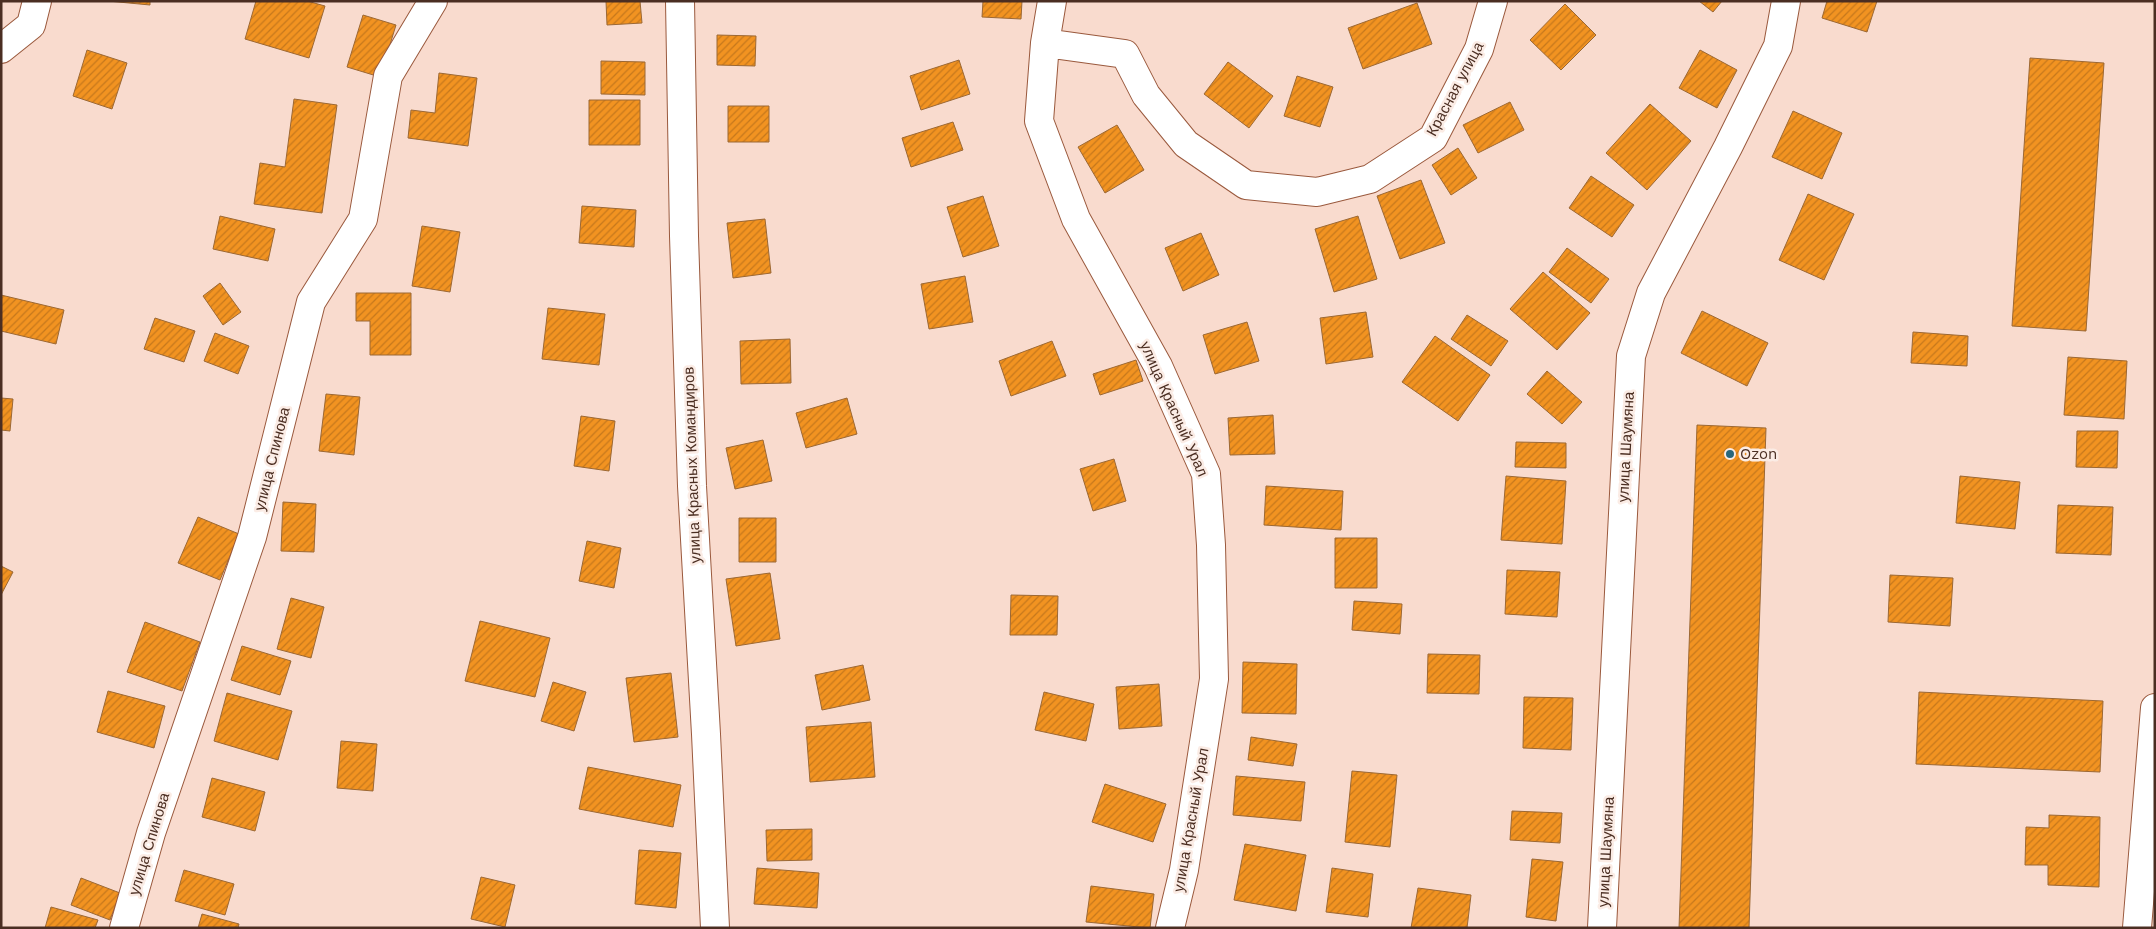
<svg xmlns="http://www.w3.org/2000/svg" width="2156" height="929" viewBox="0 0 2156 929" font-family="'Work Sans',sans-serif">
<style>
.building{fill:url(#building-hatch);stroke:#9c6834}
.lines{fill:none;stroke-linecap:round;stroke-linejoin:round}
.street-casing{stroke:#9a593d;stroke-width:30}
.street{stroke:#fff;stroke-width:28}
.poi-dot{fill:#28677c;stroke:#fbece5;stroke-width:2}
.labels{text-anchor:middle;stroke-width:5;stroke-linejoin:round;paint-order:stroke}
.street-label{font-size:15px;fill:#4b2e22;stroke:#fbece5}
.poi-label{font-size:15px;fill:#4b2e22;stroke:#fbece5;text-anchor:start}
</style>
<defs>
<pattern id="building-hatch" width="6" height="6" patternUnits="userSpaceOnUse" patternTransform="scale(1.25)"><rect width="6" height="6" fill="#f29321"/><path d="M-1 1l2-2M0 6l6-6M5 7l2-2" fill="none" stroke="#c6781c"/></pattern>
</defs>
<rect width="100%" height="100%" fill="#f9dbce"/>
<path class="building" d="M108,1H150V5Z
M256,1H307L325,6L309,58L245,39Z
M606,1H640L642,23L607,25Z
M983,1H1022L1021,19L982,17Z
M1699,1H1722L1713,12Z
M1827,1H1877L1867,32L1822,18Z
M1417,3L1432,44L1363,69L1348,28Z
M1565,4L1596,35L1561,70L1530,40Z
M363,15L396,25L380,77L347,67Z
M717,35L756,36L755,66L717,65Z
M87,50L127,63L112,109L73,96Z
M1700,50L1737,70L1717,108L1679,88Z
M2030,58L2104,63L2086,331L2012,326Z
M959,60L970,94L921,110L910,76Z
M601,61L645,62V95L601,94Z
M1228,62L1273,96L1249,128L1204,94Z
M439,73L477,78L468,146L408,138L411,110L435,113Z
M1297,76L1333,87L1320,127L1284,116Z
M294,99L337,105L322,213L254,204L260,163L285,167Z
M589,100H640V145H589Z
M1510,102L1524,130L1478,153L1463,125Z
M1650,104L1691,141L1647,190L1606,153Z
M728,106H769V142H728Z
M1793,111L1842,133L1822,179L1772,157Z
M953,122L963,150L911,167L902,138Z
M1117,125L1144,170L1105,193L1078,147Z
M1458,148L1477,178L1451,195L1432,165Z
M1591,176L1634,205L1612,237L1569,208Z
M1421,180L1445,243L1400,259L1377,196Z
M1808,194L1854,214L1824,280L1779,260Z
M983,196L999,246L963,257L947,207Z
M582,206L636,210L634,247L579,243Z
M220,216L275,229L268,261L213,249Z
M1358,216L1377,279L1334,292L1315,229Z
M765,219L771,273L733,278L727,223Z
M422,226L460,232L450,292L412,286Z
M1201,233L1219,275L1183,291L1165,248Z
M1567,248L1609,279L1591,303L1549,272Z
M1543,272L1590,313L1557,350L1510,309Z
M965,276L973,322L929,329L921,284Z
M220,283L241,312L223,325L203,296Z
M356,293H411V355H370V321H356Z
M1,295L64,310L56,344L1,331Z
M548,308L605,314L599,365L542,359Z
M1702,311L1768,343L1747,386L1681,353Z
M1366,312L1373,357L1326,364L1320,318Z
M1467,315L1508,341L1491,366L1451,339Z
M155,318L195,331L184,362L144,349Z
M1247,322L1259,361L1215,374L1203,335Z
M1913,332L1968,336L1967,366L1911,363Z
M215,333L249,346L238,374L204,361Z
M1435,336L1490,375L1458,421L1402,382Z
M790,339L791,383L741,384L740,341Z
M1052,341L1066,376L1011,396L999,361Z
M2068,357L2127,361L2124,419L2064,415Z
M1136,360L1143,381L1100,395L1093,374Z
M1547,371L1582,402L1562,424L1527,394Z
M326,394L360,397L354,455L319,451Z
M1,398L13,399L10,431L1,430Z
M847,398L857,434L806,448L796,413Z
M1273,415L1275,454L1230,455L1228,418Z
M581,416L615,421L609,471L574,466Z
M1697,425L1766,428L1749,928H1679Z
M2077,431H2118L2117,468L2076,467Z
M763,440L772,481L735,489L726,448Z
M1516,442L1566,443V468L1515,467Z
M1114,459L1126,501L1093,511L1080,469Z
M1506,476L1566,481L1562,544L1501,540Z
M1960,476L2020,482L2015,529L1956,523Z
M1266,486L1343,491L1341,530L1264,525Z
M283,502L316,504L314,552L281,551Z
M2058,505L2113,507L2111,555L2056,553Z
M198,517L239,534L220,580L178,563Z
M739,518H776V562H739Z
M1335,538H1377V588H1335Z
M587,541L621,548L614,588L579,581Z
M1,566L13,572L1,595Z
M1507,570L1560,572L1557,617L1505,614Z
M770,573L780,639L736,646L726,579Z
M1890,575L1953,578L1950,626L1888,622Z
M1011,595L1058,596L1057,635H1010Z
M291,598L324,607L311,658L277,649Z
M1354,601L1402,604L1400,634L1352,630Z
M480,621L550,638L535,697L465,681Z
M145,622L200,642L182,691L127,672Z
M242,646L291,661L280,695L231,680Z
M1428,654L1480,655L1479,694L1427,693Z
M1243,662L1297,664L1296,714L1242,713Z
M863,665L870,700L822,710L815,675Z
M671,673L678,737L634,742L626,678Z
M553,682L586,692L574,731L541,721Z
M1159,684L1162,726L1119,729L1116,687Z
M108,691L165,706L154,748L97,732Z
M1044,692L1094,704L1086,741L1035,730Z
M1919,692L2103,701L2100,772L1916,764Z
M227,693L292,711L278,760L214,741Z
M1524,697L1573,698L1571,750L1523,748Z
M871,722L875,777L810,782L806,727Z
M1251,737L1297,744L1293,766L1248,760Z
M341,741L377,744L373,791L337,788Z
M588,767L681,785L673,827L579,809Z
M1352,771L1397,775L1390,847L1345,842Z
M1236,776L1305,782L1301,821L1233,815Z
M212,778L265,792L255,831L202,817Z
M1105,784L1166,804L1153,842L1092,822Z
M1512,811L1562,813L1560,843L1510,840Z
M2049,815L2100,817L2099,887L2048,885V865H2025L2026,827L2049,828Z
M812,829V860L767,861L766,830Z
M1245,844L1306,855L1296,911L1234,900Z
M639,850L681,853L676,908L635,904Z
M1532,859L1563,862L1556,921L1526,917Z
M757,868L819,873L817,908L754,904Z
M1332,868L1373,874L1368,917L1326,912Z
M184,870L234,884L225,915L175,901Z
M481,877L515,885L505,927L471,919Z
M81,878L120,893L110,920L71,905Z
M1091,886L1154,894L1150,928L1086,922Z
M1418,888L1471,895L1467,928H1411Z
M51,907L98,920L95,928H45Z
M202,914L239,924L238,928H198Z"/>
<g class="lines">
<g class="street-casing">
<path id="street" d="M680,1L684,236L692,486L706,734L715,928
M1052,1L1045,43L1039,121L1076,219L1158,366L1206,474L1211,545L1214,679L1184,870L1170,928
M1045,43L1125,54L1146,95L1186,144L1246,185L1317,192L1370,179L1433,138L1479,49L1493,1
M1,49L31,25L37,1
M124,928L151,833L252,537L311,302L363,219L388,76L433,1
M1602,928L1631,356L1651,293L1728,147L1778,46L1786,1
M2137,928L2155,708"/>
</g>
<use href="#street" class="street"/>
</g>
<circle class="poi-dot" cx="1730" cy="454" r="5"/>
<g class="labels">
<g class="street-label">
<text transform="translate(1455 89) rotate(-62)" y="5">Красная улица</text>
<text transform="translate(1174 409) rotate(66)" y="5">улица Красный Урал</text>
<text transform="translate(1626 447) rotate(-87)" y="5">улица Шаумяна</text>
<text transform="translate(272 459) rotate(-76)" y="5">улица Спинова</text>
<text transform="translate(692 465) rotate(-92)" y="5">улица Красных Командиров</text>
<text transform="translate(1191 820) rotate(-80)" y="5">улица Красный Урал</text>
<text transform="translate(149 844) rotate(-73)" y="5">улица Спинова</text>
<text transform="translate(1606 852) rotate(-87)" y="5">улица Шаумяна</text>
</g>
<g class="poi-label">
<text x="1740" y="459">Ozon</text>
</g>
</g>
<rect width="2156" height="929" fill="none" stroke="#4b2e22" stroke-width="5"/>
</svg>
